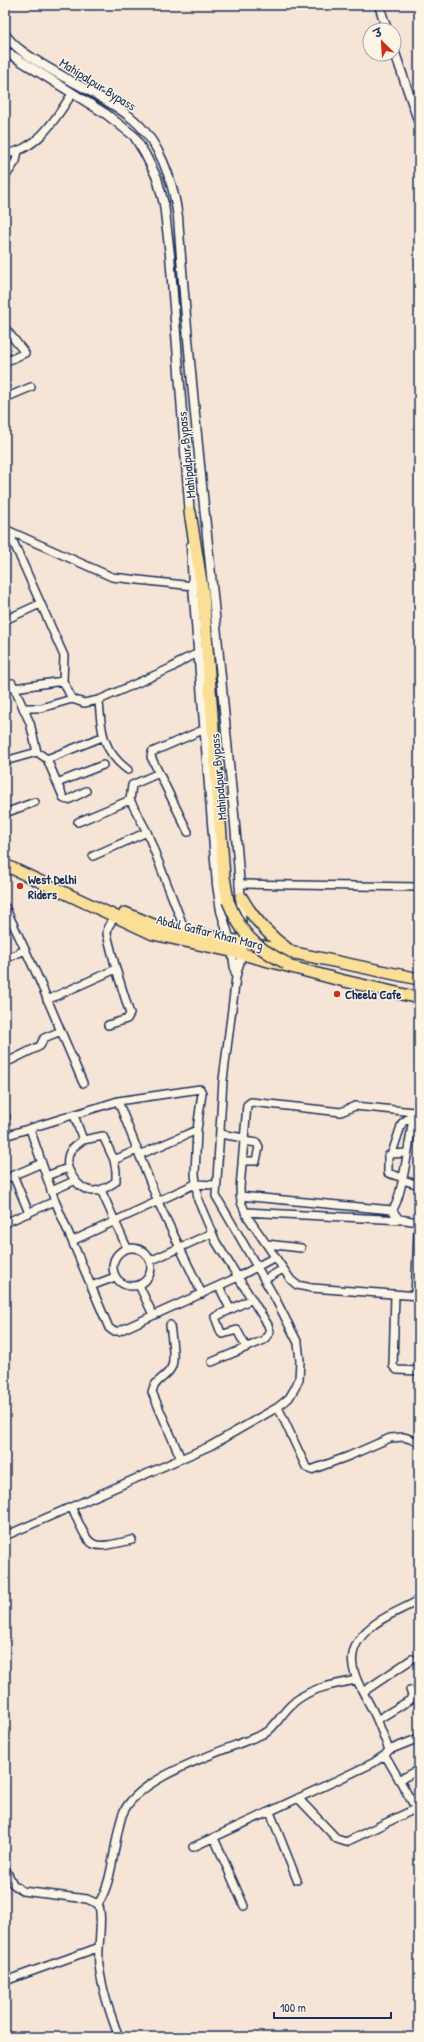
<svg xmlns="http://www.w3.org/2000/svg" width="424" height="2042" viewBox="0 0 424 2042" font-family="'Patrick Hand','Playpen Sans Deva',sans-serif">
<style>
.lines{fill:none;stroke-linecap:round;stroke-linejoin:round}
.minor-casing{stroke:#1b2f5e;stroke-width:10}
.tertiary-casing{stroke:#1b2f5e;stroke-width:11}
.primary-casing{stroke:#1b2f5e;stroke-width:14}
.minor{stroke:#fcf5e5;stroke-width:7}
.tertiary{stroke:#fcf5e5;stroke-width:8}
.primary{stroke:#fbdf96;stroke-width:11}
.primary-bridge-casing{stroke:#1b2f5e;stroke-width:14;stroke-linecap:butt}
.primary-bridge{stroke:#fbdf96;stroke-width:11}
.poi-dot{fill:#c8321e;stroke:#fcf5e5;stroke-width:1.5}
.labels{text-anchor:middle;stroke-width:3;stroke-linejoin:round;paint-order:stroke}
.street-label{font-size:13px;fill:#1b2f5e;stroke:#fcf5e5}
.poi-label{font-size:13px;font-weight:bold;fill:#1b2f5e;stroke:#fcf5e5;text-anchor:start}
</style>
<rect width="100%" height="100%" fill="#f6e5d6"/>
<filter id="ink" filterUnits="userSpaceOnUse"><feTurbulence type="fractalNoise" baseFrequency=".025" numOctaves="2"/><feDisplacementMap in="SourceGraphic" scale="8" xChannelSelector="R" yChannelSelector="G"/><feConvolveMatrix kernelMatrix="1 2 1 2 8 2 1 2 1" color-interpolation-filters="sRGB"/></filter>
<g filter="url(#ink)">
<g class="lines">
<g class="minor-casing">
<path id="minor" d="M5,154C38,150 55,119 72,94
M5,177L16,161L18,151
M5,328L25,353L5,362
M5,398L31,387
M7,530L112,577L193,586
M8,530L64,656L63,681L72,699L84,703L99,700L171,668L185,659L199,653
M5,620L40,604
M12,683L30,723L37,752L47,759
M14,688L63,681
M99,700C101,730 102,751 128,770
M23,708H41L72,699
M5,761L37,752
M159,773L188,832
M57,783L103,765
M86,791L68,800L64,799L47,759L102,737
M130,800L132,785L159,773L151,757L152,752L205,729
M5,813L35,802
M78,822L130,800L147,832L186,933
M93,856L147,832
M239,884L419,887
M5,907L37,975L83,1083
M232,952L235,973
M5,959L25,950
M47,1000L116,969L107,934L108,927L115,916
M108,1025L127,1019L130,1014L116,969
M5,1063L40,1046L44,1038L61,1031
M118,1101L158,1202L202,1294
M419,1107L414,1112L355,1106L341,1112L251,1102L247,1105L240,1188L241,1202L247,1216L291,1280L297,1285L312,1288L419,1296
M5,1114L6,1117
M30,1129L55,1201
M220,1134L244,1138
M5,1136L118,1101L200,1089L202,1093L197,1130L195,1174L198,1200L216,1242L268,1325L270,1332L264,1340L212,1362
M83,1140L103,1136L114,1160L137,1150
M392,1153L402,1123L413,1115
M139,1155L197,1130
M242,1161H256L259,1147L257,1143L244,1141
M68,1168C66,1153 71,1148 83,1140L74,1115
M13,1175L29,1213
M46,1176L68,1168C75,1184 87,1197 105,1188C109,1186 113,1184 116,1181V1171L114,1160
M403,1178L388,1173V1156L391,1154L407,1153
M5,1179L42,1163
M403,1180L419,1185
M101,1190L127,1248
M51,1191L74,1181
M240,1196L392,1210C402,1202 411,1129 414,1112
M392,1210L399,1219L412,1221
M245,1212L403,1220
M5,1223L55,1201L109,1328L113,1331H119L238,1277L275,1257
M72,1241L195,1184L215,1185
M267,1244L301,1248
M113 1267a19 19 0 1 1 38 0a19 19 0 1 1-38 0Z
M150,1261L212,1233
M264,1280L283,1269
M139,1285L153,1315
M91,1286L115,1277
M219,1286L230,1309
M395,1294L393,1366L397,1370L419,1371
M415,1296L418,1232
M170,1325C171,1335 176,1360 171,1368C166,1378 154,1380 152,1392L181,1459
M246,1347L237,1330L223,1334L221,1333L215,1317L252,1299
M278,1407L306,1467L311,1470L349,1456L390,1438L404,1437L419,1442
M71,1507C92,1548 85,1551 132,1540
M5,1536L210,1446L278,1407L289,1398L295,1388L299,1379L300,1361L298,1343L275,1298L216,1196L223,1080L236,977L242,954
M363,1692L412,1659
M377,1720L410,1700L412,1695L410,1690
M389,1750C384,1737 379,1723 373,1711C357,1680 337,1655 371,1627C385,1615 404,1609 419,1600
M385,1755L419,1814
M399,1780L419,1770
M298,1798L337,1839L346,1842L415,1809
M270,1812L297,1880
M214,1838L244,1906
M193,1847L333,1782L373,1763L385,1755L389,1750L419,1738
M5,1868L13,1884L22,1891L87,1899L98,1904C104,1914 97,1950 99,1965C102,1990 110,2014 119,2037
M98,1904C114,1880 113,1843 122,1816C135,1775 230,1750 267,1732C276,1725 281,1715 290,1706C308,1688 331,1685 356,1680
M5,1981L97,1948"/>
</g>
<g class="tertiary-casing">
<path id="tertiary" d="M379,5L387,30
M5,34C16,50 34,59 50,69C75,84 106,98 129,116C159,139 173,180 178,217C190,389 211,560 226,732C233,806 242,880 242,954
M394,50L419,123
M5,51L106,114L134,136L145,154L157,178L164,204L170,255L190,516
M191,546L193,586L217,885L221,911L231,944"/>
</g>
<g class="primary-casing">
<path id="primary" d="M190,512L203,594L224,877L228,901
M5,865L153,934L235,952L340,980L419,998
M241,897C254,920 269,936 290,951
M125,913L156,926L175,931L242,942L419,979"/>
</g>
<use href="#minor" class="minor"/>
<use href="#tertiary" class="tertiary"/>
<use href="#primary" class="primary"/>
<g class="primary-bridge-casing">
<path id="primary-bridge" d="M228,901C241,934 254,947 286,963"/>
</g>
<use href="#primary-bridge" class="primary-bridge"/>
</g>
</g>
<g class="poi-dot">
<circle cx="20" cy="886" r="4"/>
<circle cx="337" cy="994" r="4"/>
</g>
<g class="labels">
<g class="street-label">
<text transform="translate(98 84) rotate(32)" y="5">Mahipalpur Bypass</text>
<text transform="translate(186 455) rotate(-96)" y="5">Mahipalpur Bypass</text>
<text transform="translate(218 777) rotate(-95)" y="5">Mahipalpur Bypass</text>
<text transform="translate(210 932) rotate(14)" y="5">Abdul Gaffar Khan Marg</text>
</g>
<g class="poi-label">
<text x="28" y="884">West Delhi<tspan x="28" dy="15">Riders</tspan></text>
<text x="345" y="999">Cheela Cafe</text>
</g>
</g>
<rect width="424" height="2042" fill="none" stroke="#fcf5e5" stroke-width="20"/>
<rect x="10" y="10" width="404" height="2022" fill="none" stroke="#1b2f5e" stroke-width="1.5" filter="url(#ink)"/>
<g transform="translate(382 42) rotate(335)"><circle r="19" fill="#fcf5e5" stroke="#a2a6af"/>
<path d="M0-3L7 15L0 10L-7 15Z" fill="#c8321e"/>
<text y="-6" font-size="11" font-weight="bold" text-anchor="middle" fill="#1b2f5e">उ</text>
</g>
<path d="M274 2012v6h117v-6" fill="none" stroke="#1b2f5e" stroke-width="2"/>
<text x="280" y="2012" font-size="12" fill="#1b2f5e" stroke="#fcf5e5" stroke-width="3" paint-order="stroke">100 m</text>
</svg>
